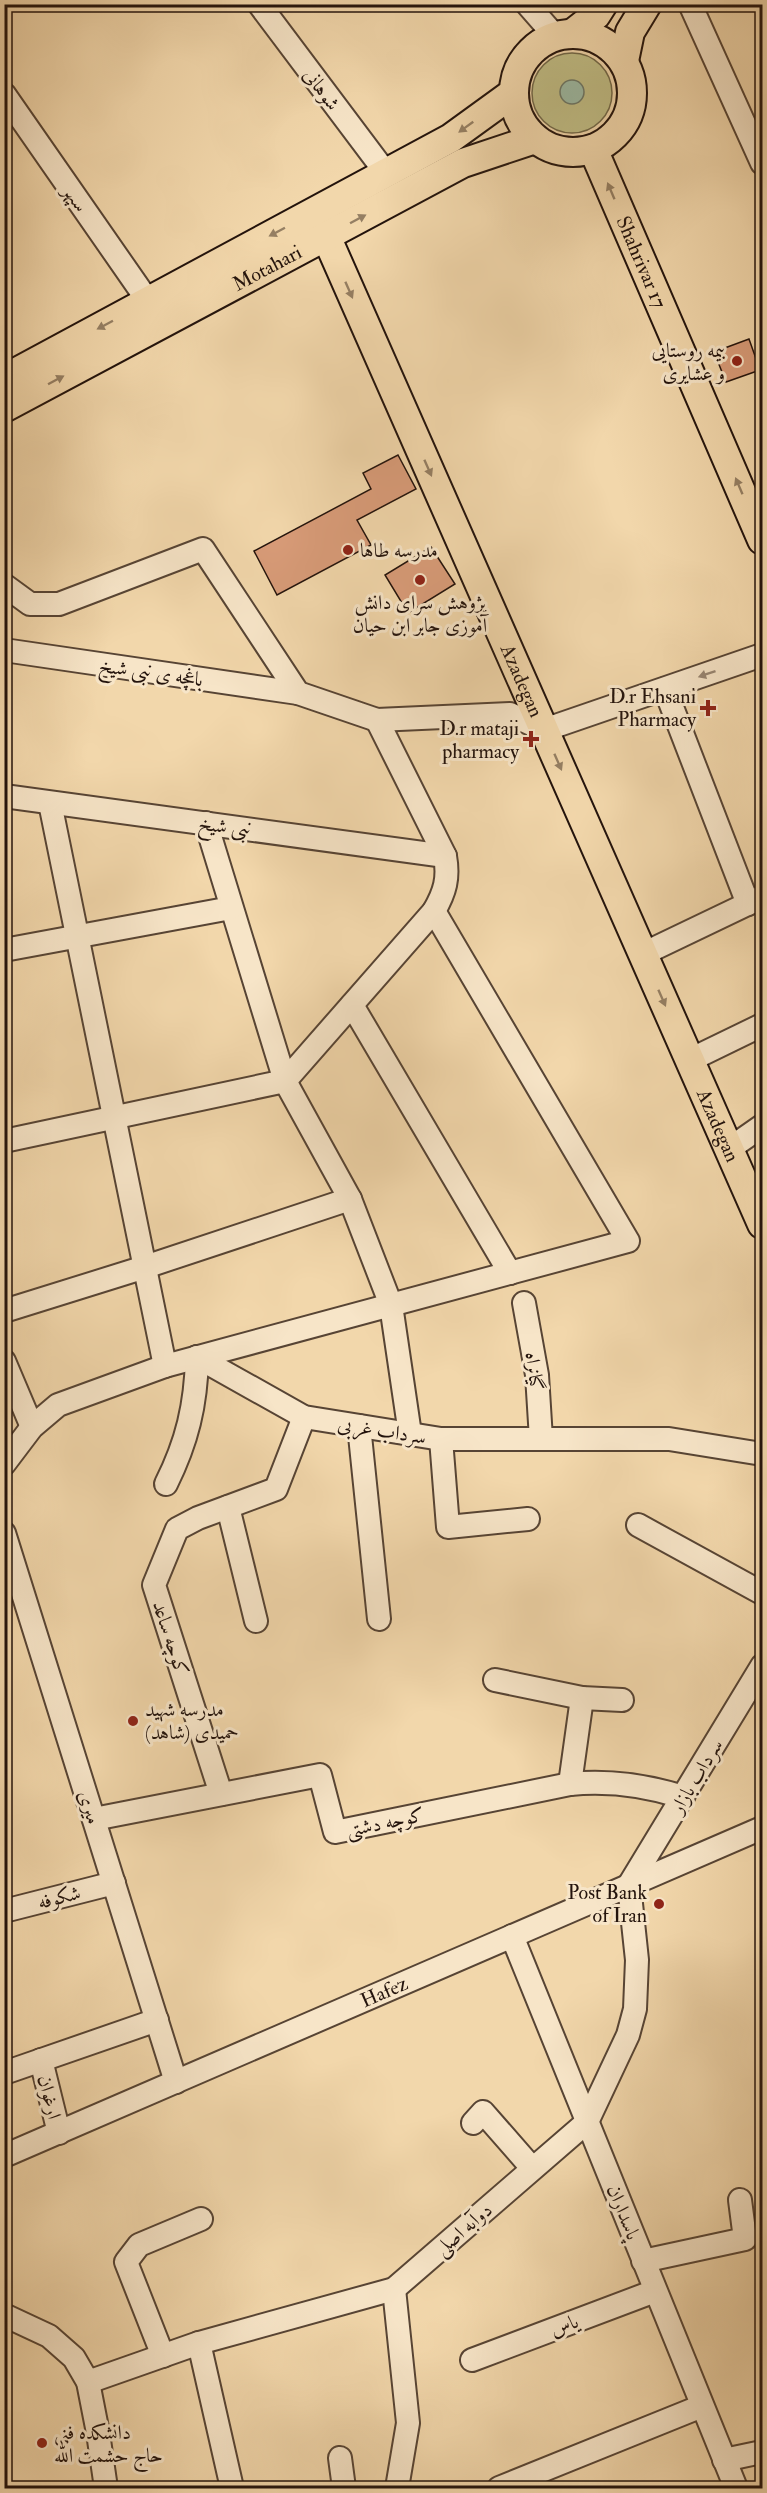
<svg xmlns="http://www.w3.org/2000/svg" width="767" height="2493" viewBox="0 0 767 2493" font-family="'IM FELL Double Pica',Amiri,serif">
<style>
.green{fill:#c0bd85;stroke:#726848;stroke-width:1.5}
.water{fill:#9cbaa4;stroke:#6c7767;stroke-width:1.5}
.building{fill:#d99c79;stroke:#23130c;stroke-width:1.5}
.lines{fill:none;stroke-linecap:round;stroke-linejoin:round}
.minor-casing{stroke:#574434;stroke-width:26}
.major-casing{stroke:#23130c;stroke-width:32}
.minor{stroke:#f7e5c8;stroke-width:22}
.major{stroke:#f2d7ab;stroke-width:28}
.oneway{fill:#957f63}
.oneway2{fill:#988673}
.poi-dot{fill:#8f2418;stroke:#f7e5c8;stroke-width:2}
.labels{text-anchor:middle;stroke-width:6;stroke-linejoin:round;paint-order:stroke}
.street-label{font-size:20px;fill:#23130c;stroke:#f7e5c8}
.poi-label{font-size:20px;fill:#23130c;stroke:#f7e5c8;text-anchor:end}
</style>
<rect width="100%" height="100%" fill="#f2d7ab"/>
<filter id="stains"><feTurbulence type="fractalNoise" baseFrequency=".00333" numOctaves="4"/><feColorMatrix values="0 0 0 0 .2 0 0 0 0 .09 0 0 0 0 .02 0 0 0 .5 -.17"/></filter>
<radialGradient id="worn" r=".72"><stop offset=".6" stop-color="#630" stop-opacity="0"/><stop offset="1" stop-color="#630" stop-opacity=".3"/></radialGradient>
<path class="green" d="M532 93a40 40 0 1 1 80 0a40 40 0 1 1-80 0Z"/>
<path class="water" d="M560 92a12 12 0 1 1 24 0a12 12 0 1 1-24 0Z"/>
<path class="building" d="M749,339L760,370L726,382L714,352Z
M398,455L416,489L357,520L371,545L277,595L254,551L371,489L363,473Z
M431,547L455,584L408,613L385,575Z"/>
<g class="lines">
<g class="minor-casing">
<g id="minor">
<path d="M259,4L386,173"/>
<path d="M527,4L555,36"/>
<path d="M690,4L762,163"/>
<path d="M4,94L148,301"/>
<path d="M4,585L30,604H59L203,549L298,693L377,720L510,714L544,730L762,655"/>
<path d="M4,650L298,693"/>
<path d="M665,689L748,904"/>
<path d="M4,796L445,856"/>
<path d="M50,803L165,1366"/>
<path d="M206,823L285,1081L350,1199L391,1305L410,1434"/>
<path d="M4,950L231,908"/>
<path d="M643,954L762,897"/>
<path d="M352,1005L510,1273"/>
<path d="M690,1060L762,1025"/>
<path d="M4,1141L285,1081L434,911C445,892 449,878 445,856L377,720"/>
<path d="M729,1149L762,1126"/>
<path d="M524,1303L537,1375L541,1439"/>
<path d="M4,1311L145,1267L350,1199"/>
<path d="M197,1357L304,1417L441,1439H669L762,1454"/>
<path d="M4,1361L32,1427"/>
<path d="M359,1426L379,1619"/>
<path d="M441,1439L448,1527L528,1519"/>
<path d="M4,1464L32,1427L58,1405L165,1366L628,1241L434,911"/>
<path d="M166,1484C187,1442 196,1405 197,1357"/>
<path d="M228,1507L256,1621"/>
<path d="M638,1525L762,1593"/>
<path d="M4,1533L176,2082"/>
<path d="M495,1680L582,1698L622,1700"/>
<path d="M570,1784L582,1698"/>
<path d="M221,1794L154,1585L177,1529L198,1518L276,1489L304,1417"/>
<path d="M94,1819L320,1775L335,1832L570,1784C610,1780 645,1785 683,1797"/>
<path d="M4,1911L114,1883"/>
<path d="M512,1936L736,2488"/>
<path d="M41,2060L59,2133"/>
<path d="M4,2073L157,2020"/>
<path d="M473,2123L483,2112L532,2168"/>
<path id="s1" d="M4,2156L762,1828"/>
<path d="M643,2261L745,2239L740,2200"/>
<path d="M394,2289L408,2423L397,2488"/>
<path d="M4,2315L49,2336L74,2358L88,2382L98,2433L106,2488"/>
<path d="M199,2343L232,2488"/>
<path d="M163,2356L126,2262L139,2245L201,2219"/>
<path d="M472,2360L655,2291"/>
<path d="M88,2382L199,2343L394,2289L587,2122L628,2035L635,2009L637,1960L629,1885L762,1666"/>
<path d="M340,2458L344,2488"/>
<path d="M724,2460L762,2452"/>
<path d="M499,2488L702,2406"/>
</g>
</g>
<g class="major-casing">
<g id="major">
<path d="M573,33L596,15L603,4"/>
<circle cx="573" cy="93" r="59"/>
<path d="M624,61L630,32L647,4"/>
<path id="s2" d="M593,149L762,540"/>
<path id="s3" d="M326,236L762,1224"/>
<path d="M4,379L451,138L513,93"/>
<path id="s4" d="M4,408L463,163L535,139"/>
</g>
</g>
<use href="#minor" class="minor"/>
<use href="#major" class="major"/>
</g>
<defs><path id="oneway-solid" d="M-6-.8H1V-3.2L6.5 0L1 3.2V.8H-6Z" transform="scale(1.5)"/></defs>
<g class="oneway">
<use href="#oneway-solid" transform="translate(466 127) rotate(144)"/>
<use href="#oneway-solid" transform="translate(611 191) rotate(-113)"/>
<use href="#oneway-solid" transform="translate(358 219) rotate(-28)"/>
<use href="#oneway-solid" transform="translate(277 232) rotate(152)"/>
<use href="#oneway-solid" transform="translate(349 290) rotate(66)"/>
<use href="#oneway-solid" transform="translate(105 325) rotate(152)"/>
<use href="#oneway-solid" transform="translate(56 380) rotate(-28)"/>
<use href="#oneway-solid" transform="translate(428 468) rotate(66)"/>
<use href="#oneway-solid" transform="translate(739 486) rotate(-113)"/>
<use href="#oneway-solid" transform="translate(558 762) rotate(66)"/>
<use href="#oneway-solid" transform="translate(662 998) rotate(66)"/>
</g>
<use class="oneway2" href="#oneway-solid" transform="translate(707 674) rotate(161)"/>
<g class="poi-dot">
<circle cx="737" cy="361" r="6"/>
<circle cx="348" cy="550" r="6"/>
<circle cx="420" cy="580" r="6"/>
<path d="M705 699h6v6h6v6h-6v6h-6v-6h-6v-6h6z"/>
<path d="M528 730h6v6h6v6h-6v6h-6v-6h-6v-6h6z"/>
<circle cx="133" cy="1721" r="6"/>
<circle cx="659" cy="1904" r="6"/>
<circle cx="42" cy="2443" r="6"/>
</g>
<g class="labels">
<g class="street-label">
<text transform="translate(322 89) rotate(53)" y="7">شوهانی</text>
<text transform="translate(76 198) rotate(55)" y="7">سپهر</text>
<text dy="7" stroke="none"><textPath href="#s2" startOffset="123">Shahrivar 17</textPath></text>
<text dy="7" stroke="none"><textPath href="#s4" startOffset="298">Motahari</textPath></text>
<text transform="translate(151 672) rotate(8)" y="7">باغچه ی نبی شیخ</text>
<text dy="7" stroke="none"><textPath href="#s3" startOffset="486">Azadegan</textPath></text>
<text transform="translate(225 826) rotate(8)" y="7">نبی شیخ</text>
<text dy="7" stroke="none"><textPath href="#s3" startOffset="972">Azadegan</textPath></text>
<text transform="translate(535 1371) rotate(83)" y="7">گیانراه</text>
<text transform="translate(382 1430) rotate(9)" y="7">سرداب غربی</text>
<text transform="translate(171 1638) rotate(72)" y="7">کوچه ساعد</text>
<text transform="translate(696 1776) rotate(-59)" y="7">سرداب بازار</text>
<text transform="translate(90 1807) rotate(73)" y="7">میری</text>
<text transform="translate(385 1822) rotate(-12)" y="7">کوچه دشتی</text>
<text transform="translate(59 1897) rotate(-14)" y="7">شکوفه</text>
<text dy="7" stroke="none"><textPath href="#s1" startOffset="414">Hafez</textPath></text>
<text transform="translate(50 2097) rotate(76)" y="7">ارغوان</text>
<text transform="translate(624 2212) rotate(68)" y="7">پاسداران</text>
<text transform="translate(463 2229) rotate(-41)" y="7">دوآبه اصلی</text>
<text transform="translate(564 2325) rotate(-21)" y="7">یاس</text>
</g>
<g class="poi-label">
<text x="725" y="357">بیمه روستایی<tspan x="725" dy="23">و عشایری</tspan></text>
<text x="360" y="557" text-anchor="start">مدرسه طاها</text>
<text x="420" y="609" text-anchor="middle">پژوهش سرای دانش<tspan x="420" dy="23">آموزی جابر ابن حیان</tspan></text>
<text x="696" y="703">D.r Ehsani<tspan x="696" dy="23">Pharmacy</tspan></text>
<text x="519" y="735">D.r mataji<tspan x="519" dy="23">pharmacy</tspan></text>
<text x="145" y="1716" text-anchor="start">مدرسه شهید<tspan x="145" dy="23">حمیدی (شاهد)</tspan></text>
<text x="647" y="1899">Post Bank<tspan x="647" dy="23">of Iran</tspan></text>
<text x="54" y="2439" text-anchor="start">دانشکده فنی<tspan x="54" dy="23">حاج حشمت الله</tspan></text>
</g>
</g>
<rect width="767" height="2493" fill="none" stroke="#f2d7ab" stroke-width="24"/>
<rect x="6" y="6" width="755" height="2481" fill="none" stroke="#23130c" stroke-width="3"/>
<rect x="12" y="12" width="743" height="2469" fill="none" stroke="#23130c" stroke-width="1.5"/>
<rect width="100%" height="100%" filter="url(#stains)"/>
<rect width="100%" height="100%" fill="url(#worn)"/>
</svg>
